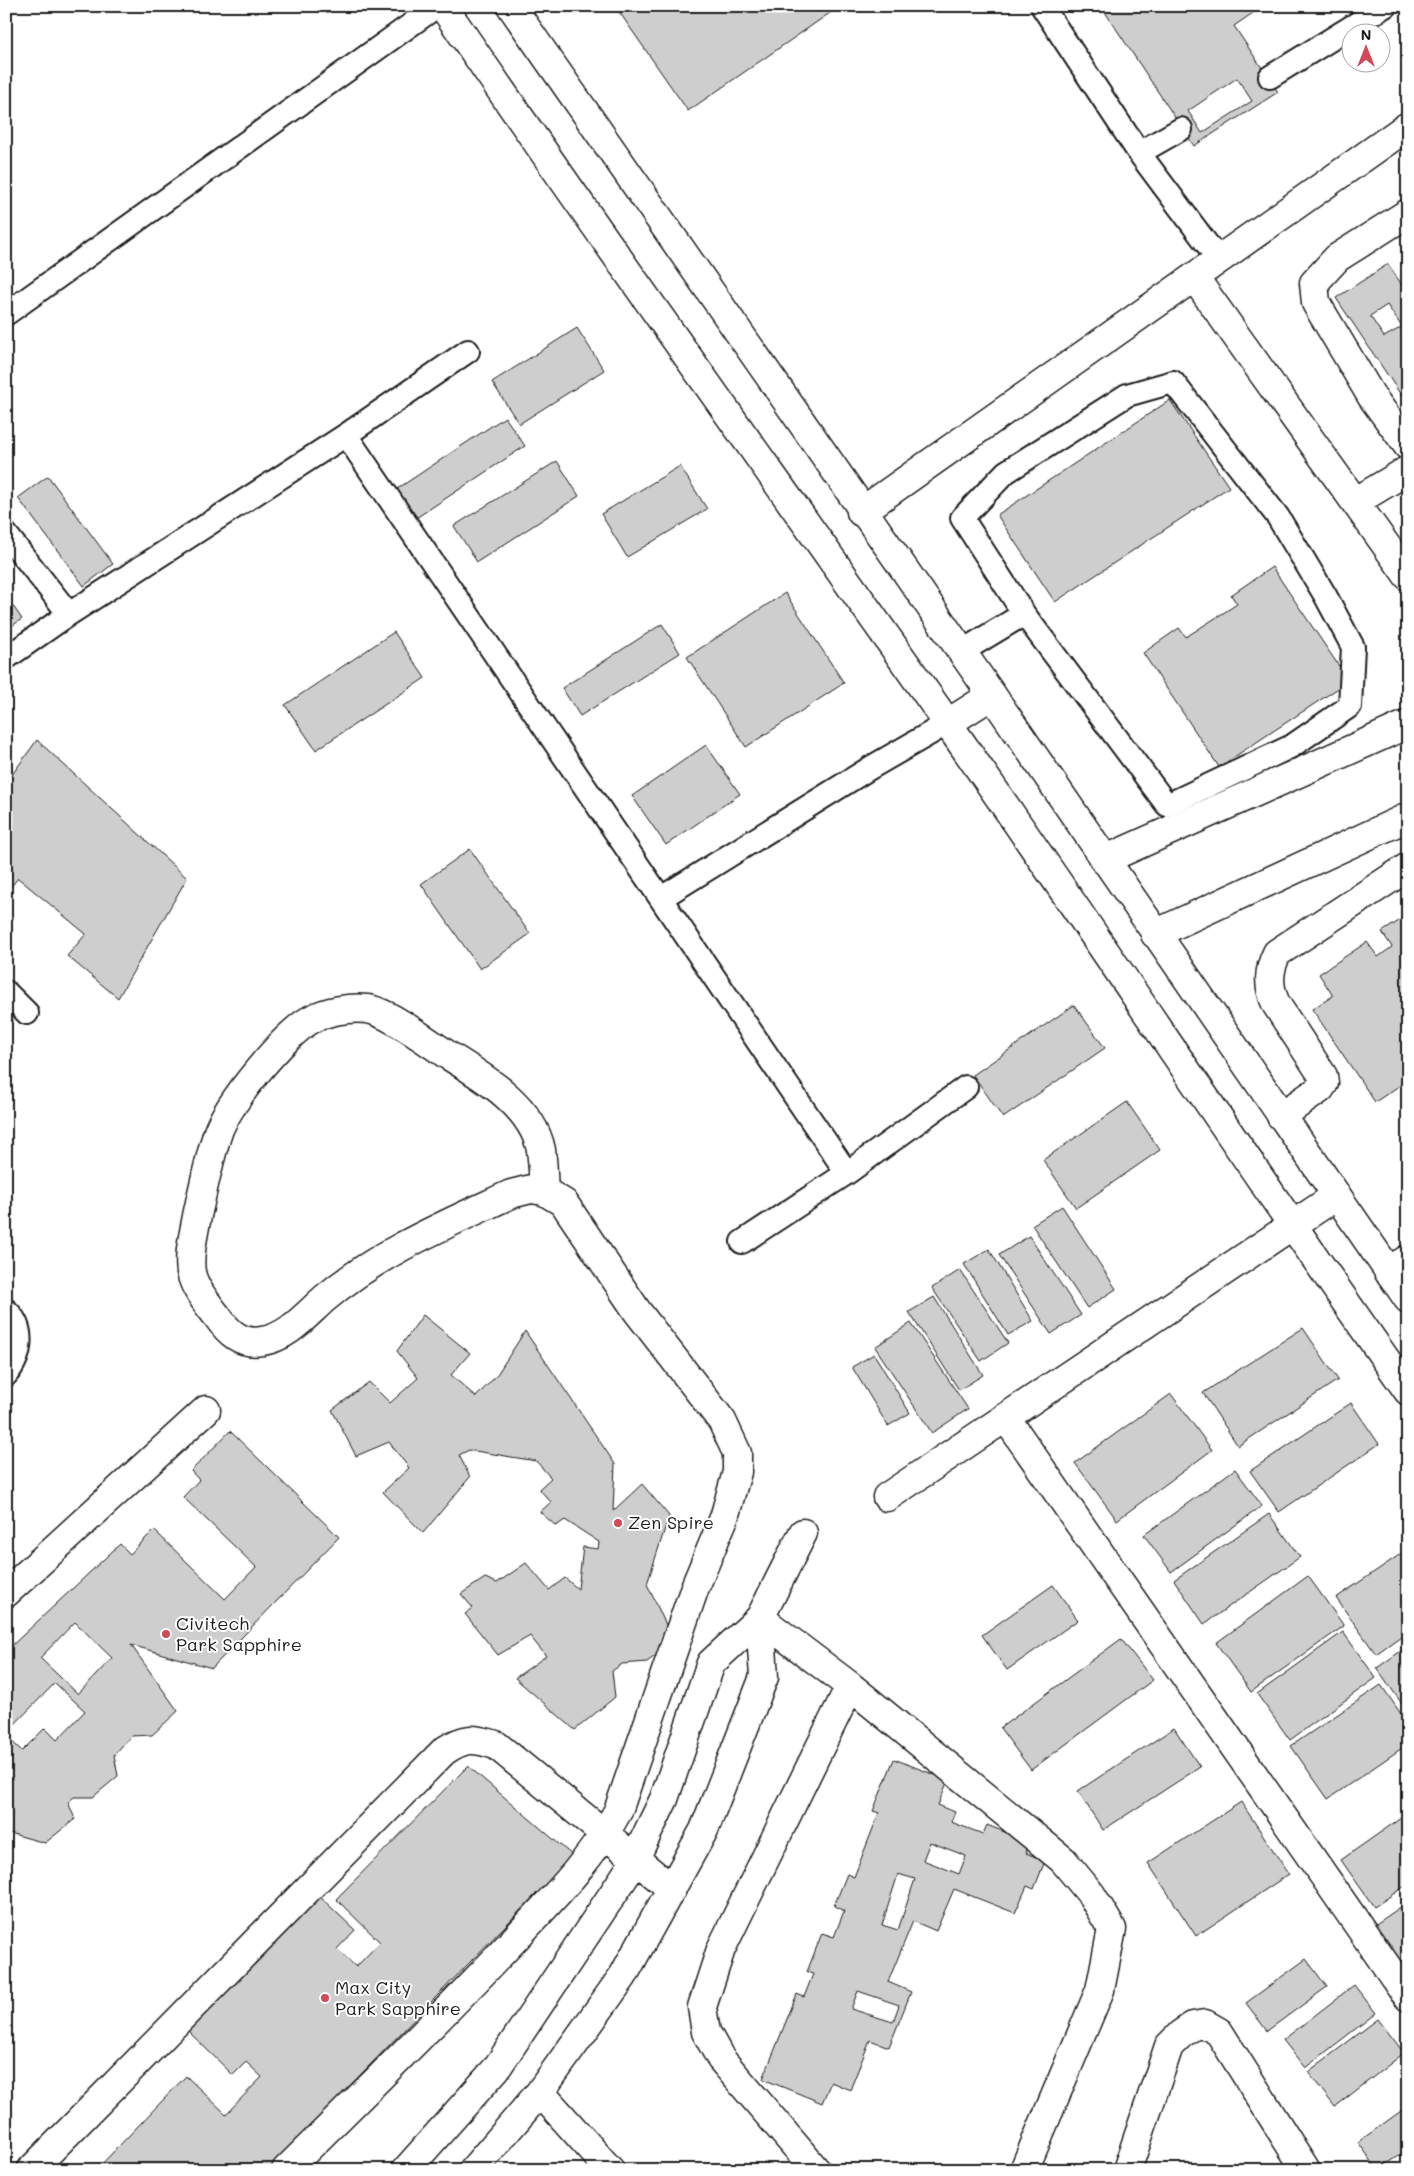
<svg xmlns="http://www.w3.org/2000/svg" width="1414" height="2176" viewBox="0 0 1414 2176" font-family="Mali,sans-serif">
<style>
.building{fill:#cecece;stroke:#1c1c1c;fill-rule:evenodd}
.lines{fill:none;stroke-linecap:round;stroke-linejoin:round}
.lane-casing{stroke:#1c1c1c;stroke-width:26}
.street-casing{stroke:#1c1c1c;stroke-width:31}
.secondary-casing{stroke:#1c1c1c;stroke-width:31}
.lane{stroke:#fff;stroke-width:22}
.street{stroke:#fff;stroke-width:28}
.secondary{stroke:#fff;stroke-width:28}
.poi-dot{fill:#d1495b;stroke:#fff;stroke-width:2}
.labels{text-anchor:middle;stroke-width:4;stroke-linejoin:round;paint-order:stroke}
.poi-label{font-size:18px;fill:#1c1c1c;stroke:#fff;text-anchor:start}
</style>
<rect width="100%" height="100%" fill="#fff"/>
<filter id="ink" filterUnits="userSpaceOnUse"><feTurbulence type="fractalNoise" baseFrequency=".02" numOctaves="2"/><feDisplacementMap in="SourceGraphic" scale="10" xChannelSelector="R" yChannelSelector="G"/><feConvolveMatrix kernelMatrix="1 2 1 2 8 2 1 2 1" color-interpolation-filters="sRGB"/></filter>
<g filter="url(#ink)">
<path class="building" d="M615,6H840L688,111Z
M1101,6H1263L1234,26L1278,92L1194,146ZM1237,78L1252,101L1202,133L1188,111Z
M1388,264L1408,294V399L1405,401L1336,298ZM1387,305L1402,327L1384,337L1370,316Z
M577,328L604,370L519,424L492,382Z
M1170,400L1229,487L1055,602L997,515Z
M505,417L525,446L416,518L397,489Z
M557,461L579,496L477,562L454,526Z
M680,466L707,509L627,557L601,514Z
M48,476L113,564L84,586L18,498Z
M1272,567L1349,681L1219,767L1143,653L1179,628L1186,637L1237,604L1231,595Z
M785,593L844,683L746,747L687,657Z
M6,596L22,619L6,630Z
M662,624L680,653L580,716L562,688Z
M394,632L425,678L316,750L285,705Z
M37,740L187,878L118,998L67,956L86,934L18,878L6,893V783Z
M706,745L740,794L666,845L632,796Z
M470,849L530,934L480,969L421,884Z
M1408,915V1080L1375,1102L1312,1009L1333,996L1319,974L1367,942L1378,957L1392,947L1382,932Z
M1074,1005L1105,1048L1003,1118L973,1075Z
M1127,1102L1160,1150L1076,1208L1043,1160Z
M1062,1206L1116,1289L1087,1308L1032,1225Z
M1029,1236L1081,1315L1051,1334L999,1255Z
M989,1249L1033,1321L1008,1335L964,1264Z
M960,1270L1008,1343L981,1361L932,1288Z
M934,1297L983,1375L959,1390L909,1312Z
M423,1315L470,1353L451,1375L476,1397L496,1376L525,1331L615,1464L613,1511L642,1484L669,1516L647,1584L674,1642L647,1662L622,1664L612,1671L615,1697L575,1730L515,1678L546,1656L530,1636L498,1655L465,1614L473,1608L461,1594L485,1578L497,1583L526,1563L549,1590L565,1578L578,1589L583,1547L598,1549L599,1542L565,1520L556,1526L540,1512L551,1502L539,1489L551,1478L536,1461L469,1450L459,1455L470,1477L423,1533L383,1492L409,1468L389,1442L356,1456L332,1410L369,1382L390,1403L418,1378L397,1351Z
M911,1323L968,1409L932,1433L875,1347Z
M1303,1328L1338,1380L1238,1446L1203,1393Z
M874,1354L910,1413L888,1426L852,1367Z
M1171,1394L1212,1450L1117,1520L1075,1463Z
M1351,1403L1379,1444L1279,1512L1250,1471Z
M230,1431L339,1537L212,1668L131,1645L178,1711L152,1735L131,1736L114,1755L118,1776L93,1797H74L68,1802L75,1819L45,1843L6,1832V1736L22,1751L45,1728L57,1740L85,1711L55,1683L6,1733V1651L120,1544L130,1554L154,1530L225,1599L256,1567L183,1497L199,1480L191,1471ZM75,1622L112,1658L78,1694L40,1658Z
M1235,1469L1262,1506L1171,1572L1144,1535Z
M1269,1514L1300,1557L1204,1624L1174,1580Z
M1408,1549V1631L1376,1654L1336,1598Z
M1308,1576L1344,1626L1251,1692L1216,1643Z
M1053,1585L1078,1620L1007,1670L982,1635Z
M1343,1632L1376,1678L1290,1740L1257,1694Z
M1121,1639L1153,1680L1031,1770L1000,1728Z
M1408,1646V1711H1407L1377,1668Z
M1381,1685L1408,1724V1744L1328,1799L1291,1746Z
M1174,1728L1200,1767L1103,1830L1078,1791Z
M894,1759L948,1780L938,1805L955,1812L951,1822L983,1834L987,1825L1030,1842L1026,1853L1045,1861L1034,1889L1027,1886L1015,1913L954,1889L936,1931L913,1921L888,1982L911,1992L889,2047L870,2040L850,2090L831,2082L822,2103L763,2079L797,1994L804,1997L813,1974L807,1972L822,1933L834,1937L844,1911L834,1906L847,1874L854,1877L879,1813L873,1811ZM930,1842L966,1856L959,1874L923,1860ZM898,1874L915,1879L898,1930L882,1925ZM858,1991L899,2005L893,2022L851,2009Z
M468,1766L573,1856L268,2170H96L186,2076L226,2114L262,2077L246,2062L233,2075L186,2029L317,1894L355,1930L337,1949L356,1967L380,1942L336,1899Z
M1241,1802L1289,1874L1196,1936L1148,1863Z
M1408,1813V1884L1374,1907L1341,1860Z
M1408,1902V1975L1373,1926Z
M1306,1959L1327,1987L1267,2031L1246,2003Z
M1354,1985L1376,2013L1305,2068L1283,2040Z
M1378,2019L1404,2053L1335,2107L1308,2072Z
M1408,2106V2150L1378,2170L1358,2142Z"/>
<g class="lines">
<g class="lane-casing">
<path id="lane" d="M1042,6L1139,153L1219,260
M1270,77L1385,6
M1139,153L1181,129
M6,314L437,6
M346,435L847,1173
M6,534L69,614
M961,652L1024,614L962,518L1006,472L1127,395L1173,382L1278,517L1325,595L1353,647L1350,706L1292,746L1167,805L1024,614
M6,658L69,614L346,435L468,351
M661,898L870,768L948,723
M6,992L27,1013
M742,1242L847,1173L966,1087
M6,1310C26,1328 22,1356 6,1375"/>
</g>
<g class="street-casing">
<path id="street" d="M1408,213L1337,258L1314,283L1316,303L1372,397L1408,446
M1194,277L1408,576
M1355,502L1408,470
M861,512L1408,126
M948,723L992,695
M1104,860L1408,724
M1155,934L1408,817
M1281,1116L1320,1089L1324,1083L1323,1076L1276,1004C1268,986 1268,971 1277,953L1408,867
M1388,1271L1408,1259
M1006,1418L1408,1997
M887,1497L1336,1196
M6,1593L206,1410
M760,1618L850,1686L1063,1860L1091,1894L1112,1929L1100,1990L1024,2170
M540,2092L610,2170
M31,2170L444,1751C465,1737 473,1738 496,1745L672,1889
M286,2170C362,2095 438,2021 511,1943C550,1901 591,1861 618,1811L695,1587L724,1518L737,1472V1453L722,1421L637,1311L564,1203L544,1191L531,1189L511,1194C447,1224 379,1252 324,1299C306,1315 287,1338 262,1341C241,1345 228,1332 217,1316C207,1303 194,1288 191,1272C188,1254 194,1234 197,1216C203,1189 209,1159 218,1132C228,1103 285,1033 312,1019C327,1011 350,1007 367,1009C387,1011 428,1042 446,1054C482,1076 532,1105 541,1150C543,1163 543,1177 544,1191
M406,2170L496,2069L631,1867L664,1799L711,1663L760,1618L803,1533
M473,2170L540,2092L623,1976L704,1830L764,1677L760,1618
M816,2170L721,2059L706,2032L702,2007L721,1949L850,1686
M1127,2170L1169,2046L1181,2034L1193,2026L1205,2024L1219,2032L1306,2170"/>
</g>
<g class="secondary-casing">
<path id="secondary" d="M443,6C607,247 778,482 946,721C1102,943 1251,1169 1408,1391
M511,6L992,695L1408,1299"/>
</g>
<use href="#lane" class="lane"/>
<use href="#street" class="street"/>
<use href="#secondary" class="secondary"/>
</g>
</g>
<g class="poi-dot">
<circle cx="618" cy="1523" r="5"/>
<circle cx="166" cy="1634" r="5"/>
<circle cx="325" cy="1998" r="5"/>
</g>
<g class="labels">
<g class="poi-label">
<text x="628" y="1529">Zen Spire</text>
<text x="176" y="1630">Civitech<tspan x="176" dy="21">Park Sapphire</tspan></text>
<text x="335" y="1994">Max City<tspan x="335" dy="21">Park Sapphire</tspan></text>
</g>
</g>
<rect width="1414" height="2176" fill="none" stroke="#fff" stroke-width="25"/>
<rect x="12" y="12" width="1389" height="2151" fill="none" stroke="#1c1c1c" stroke-width="2" filter="url(#ink)"/>
<g transform="translate(1366 48)"><circle r="24" fill="#ffffff" stroke="#a4a4a4"/>
<path d="M0-4L9 19L0 12L-9 19Z" fill="#d1495b"/>
<text y="-8" font-size="14" font-weight="bold" text-anchor="middle" fill="#1c1c1c">N</text>
</g>
</svg>
